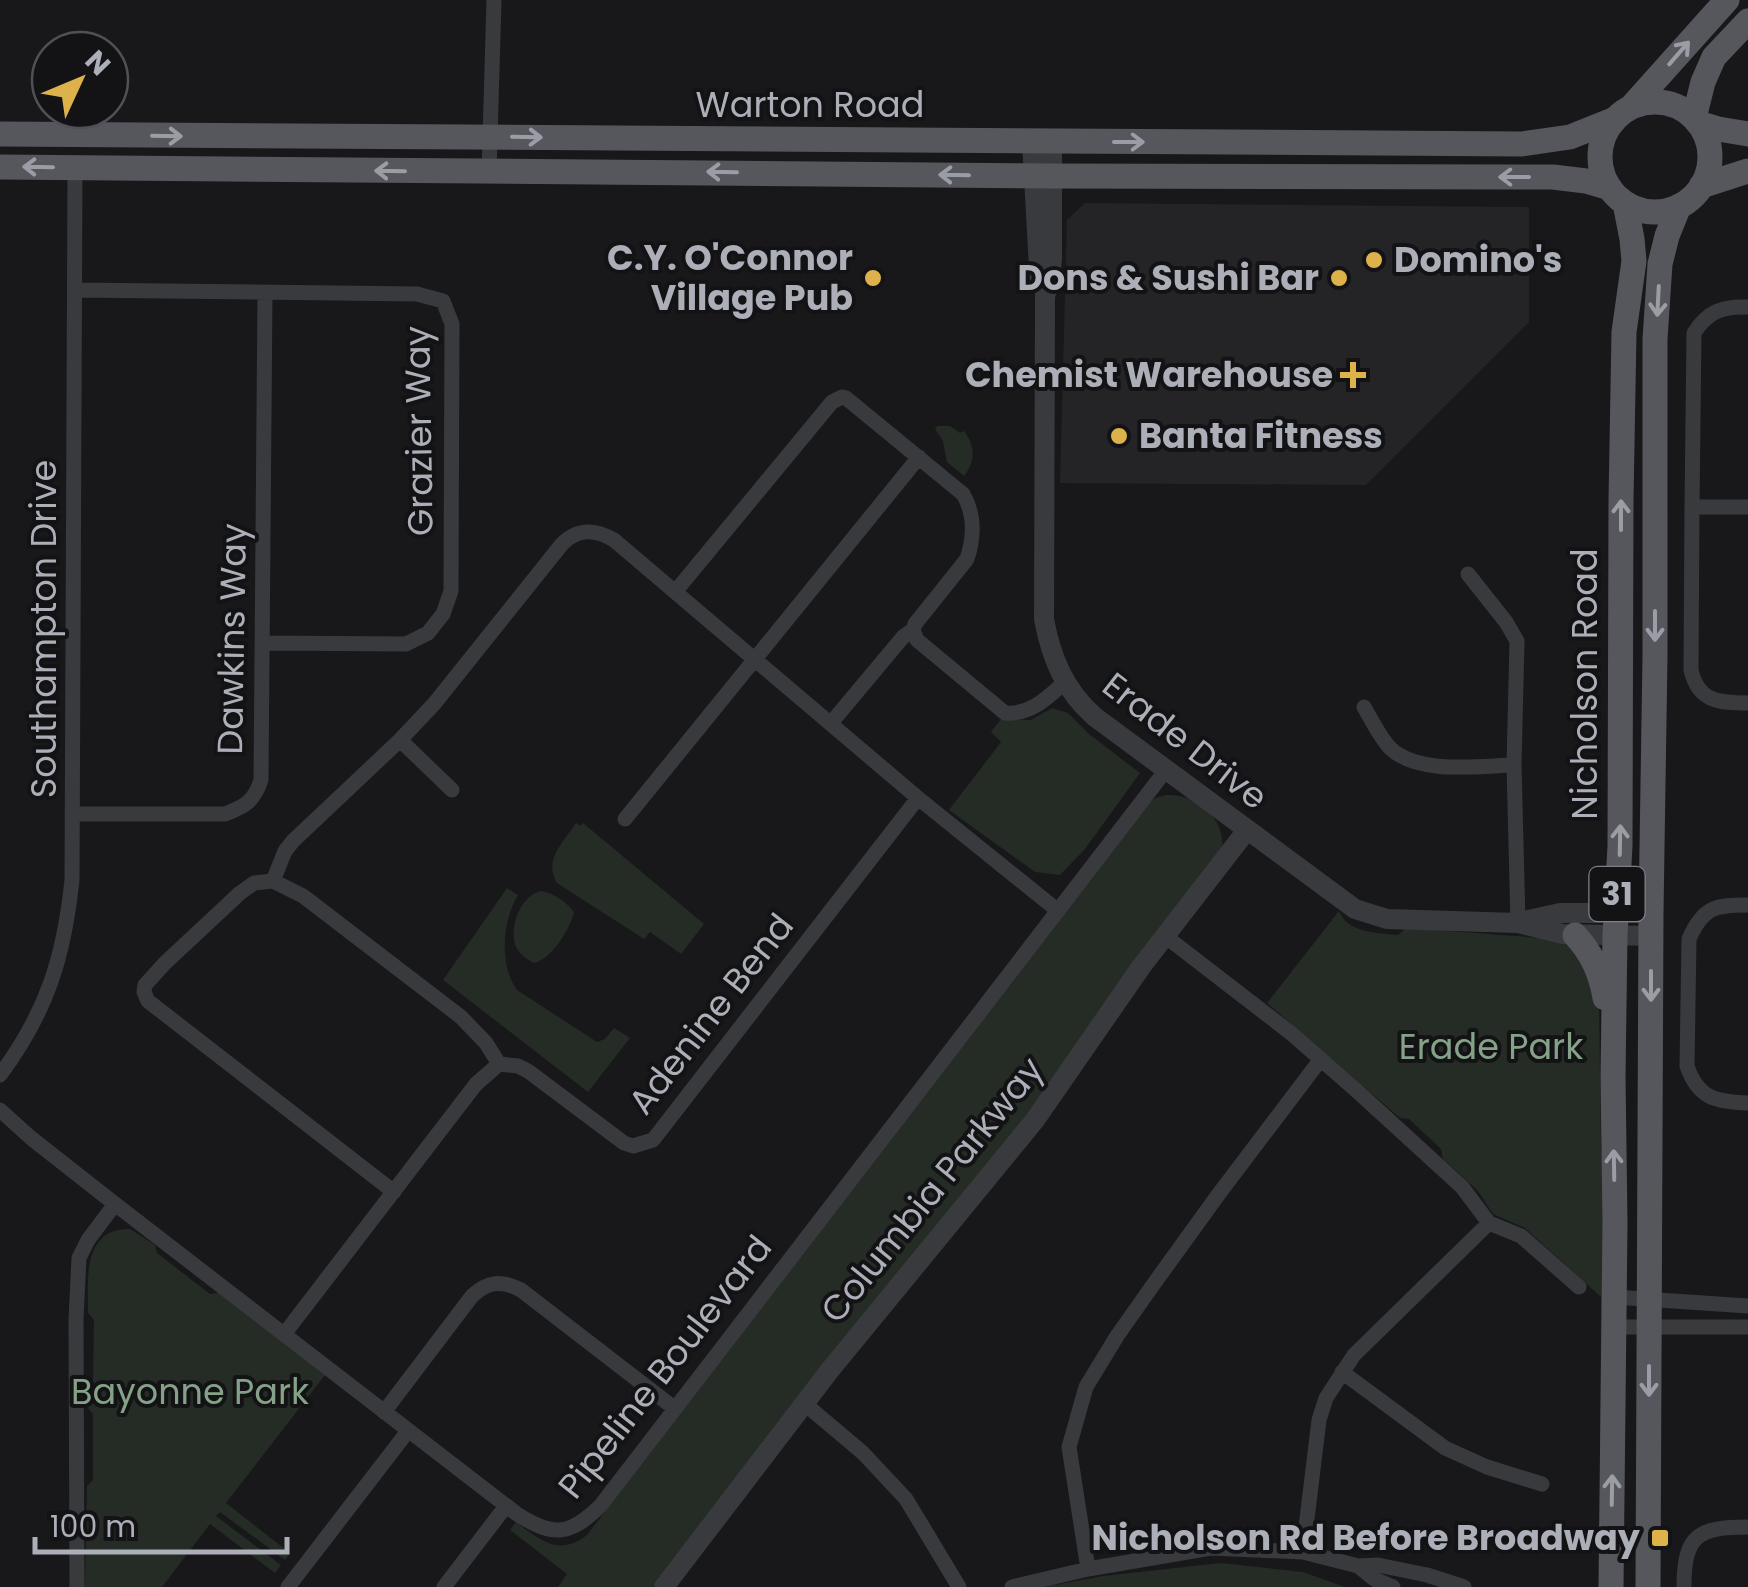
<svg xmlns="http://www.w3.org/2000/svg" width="1748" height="1587" viewBox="0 0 1748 1587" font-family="Poppins,sans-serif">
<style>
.built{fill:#242427}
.green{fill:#242c25}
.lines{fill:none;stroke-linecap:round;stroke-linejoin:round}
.minor{stroke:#393a3e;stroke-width:15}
.tertiary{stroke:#393a3e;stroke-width:20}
.primary{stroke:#56575d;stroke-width:25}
.oneway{stroke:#9b9da6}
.poi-dot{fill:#deb24b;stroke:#131315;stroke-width:4}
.labels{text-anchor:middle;stroke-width:8;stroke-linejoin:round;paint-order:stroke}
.shield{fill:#131315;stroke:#7e8087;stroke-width:2.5}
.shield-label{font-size:32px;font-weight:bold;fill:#acafb8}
.street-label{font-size:35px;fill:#acafb8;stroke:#131315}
.poi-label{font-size:35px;font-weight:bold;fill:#acafb8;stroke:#131315;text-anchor:end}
.park-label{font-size:35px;fill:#85a188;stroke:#131315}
</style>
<rect width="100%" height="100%" fill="#18181a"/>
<path class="built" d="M1085,203L1529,207V322L1366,485L1060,483L1067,220Z"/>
<path class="green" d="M937,426H950L960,433L964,431C975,446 976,461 964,476L947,462L943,441L935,429Z
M1052,708L1068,713L1089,734L1140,773L1085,849L1060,875L1035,872L949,810L1001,742L991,732L1001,719L1031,720Z
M1166,795C1195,793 1226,818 1222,848L1021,1125L746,1466L653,1587H558L567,1574L510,1530L516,1522C540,1540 559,1557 587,1535L1143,809L1155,798Z
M576,823L580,826L583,823L704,924L681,954L650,932L644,939L557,883C543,860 563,843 576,823Z
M507,888L518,895C502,921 499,965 517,990L597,1042L605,1039L614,1028L630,1038L588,1092L443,980Z
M541,891C553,893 567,902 574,912C570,929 552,959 534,963C527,959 520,955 516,947C508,928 521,895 541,891Z
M1339,911C1347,933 1378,933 1398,935L1406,928L1569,940L1599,999L1601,1149L1606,1196L1600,1516L1601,1297L1525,1228L1493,1214L1478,1191L1443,1159L1441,1149L1409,1119L1400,1118L1267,1003Z
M130,1229L155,1245L157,1253L210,1294L219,1293L325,1375L226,1503L290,1553L285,1560L220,1512L216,1516L281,1565L275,1573L210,1524L162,1587H85L87,1486L93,1480V1414L87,1407V1392L93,1386L94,1320L88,1313C88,1280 82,1228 130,1229Z
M1221,1563L1303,1572L1345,1587H1044L1103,1576Z"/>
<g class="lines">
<path class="minor" d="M489,172L494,0
M75,290L417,294L443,301L452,324L451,591L443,614L428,633L406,644L263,643
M1692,507L1694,333C1708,311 1723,306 1748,307
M1748,507H1692L1691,670C1698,702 1720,703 1748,703
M1468,574L1506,622L1517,641L1514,765L1518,923
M675,592L832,402L842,397L846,398L963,494C975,514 974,538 967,559L915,624L913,630L917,640L1005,713C1031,715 1047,698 1065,682
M1364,707C1372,721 1380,737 1390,748C1418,775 1478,766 1514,765
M831,723L903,637L913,630
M400,740L452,790
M73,814H225C246,806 254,801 261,780L265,293
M625,819L919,457
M273,881L285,851L293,841L400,740L434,704L562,544C578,528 595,529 614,540L918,798L1057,910
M1748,905C1715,905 1703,907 1689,939L1687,1066C1698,1099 1717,1102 1748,1103
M1165,936L1292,1034L1357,1091L1462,1187L1489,1223L1521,1236L1579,1287
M499,1064L518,1066L528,1071L624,1143L633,1146L653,1140L918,798
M0,1075C47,1012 64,957 72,880L75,168
M0,1110L31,1138L115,1204L517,1514C554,1538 571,1535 601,1505L1166,770
M394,1192L148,1001L144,992L145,985L165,963L240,893L254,883L273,881L303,896L461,1017L486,1043L499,1064
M1614,1297L1748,1306
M1613,1327H1748
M285,1333L476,1084L499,1064
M1342,1372L1445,1448L1487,1467L1542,1484
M805,1404L863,1453L906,1499L959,1587
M384,1412L472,1296C488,1281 502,1280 521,1290L674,1408
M1303,1552L1319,1420L1326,1398L1354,1355L1489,1223
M1358,1566L1374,1579L1393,1587
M1088,1569L1069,1447L1086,1387L1117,1336L1153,1285L1218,1195L1321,1059
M77,1587L76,1319L79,1258L88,1240L115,1204
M288,1587L408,1431
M444,1587L506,1506
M1012,1587L1088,1569L1211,1548L1303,1552L1358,1566L1378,1565L1427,1575L1464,1587
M1684,1587C1684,1535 1698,1527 1748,1527"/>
<path class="tertiary" d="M1032,142L1040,285
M1052,142V258L1050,281L1045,296L1044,619C1051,658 1065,691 1095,717L1355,909L1387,919L1518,923L1563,934L1651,936
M1520,922L1560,913H1651
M664,1587L830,1370L1035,1120L1141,967L1247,830"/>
<path class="primary" d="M1600 157a55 55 0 1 1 110 0a55 55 0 1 1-110 0Z
M1632,106L1727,0
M1694,118L1703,82L1714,57L1748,21
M1698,123L1718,129L1748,134
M0,134L1522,144L1570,137L1615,119
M0,167L1051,176L1553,177L1586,181L1610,188
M1701,186L1748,171
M1575,935C1592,953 1601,973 1605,998
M1611,1587L1615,1223L1613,1077L1615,935L1620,846L1621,500L1624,332L1634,261L1632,239L1625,203
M1648,1587L1651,913L1655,656V339L1660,264L1667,236L1679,206"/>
</g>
<defs><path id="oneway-shaft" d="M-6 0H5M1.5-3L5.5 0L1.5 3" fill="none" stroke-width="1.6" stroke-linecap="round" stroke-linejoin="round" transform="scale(2.5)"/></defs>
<g class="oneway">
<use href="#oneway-shaft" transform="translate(1679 53) rotate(-49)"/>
<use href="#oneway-shaft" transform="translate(167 136) rotate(1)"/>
<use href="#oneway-shaft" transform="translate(527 137) rotate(1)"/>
<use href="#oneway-shaft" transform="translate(1129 142)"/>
<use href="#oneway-shaft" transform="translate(38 167) rotate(-179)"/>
<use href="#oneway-shaft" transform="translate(390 171) rotate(-179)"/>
<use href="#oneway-shaft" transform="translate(722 172) rotate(-179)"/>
<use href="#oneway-shaft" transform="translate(954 175) rotate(-179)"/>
<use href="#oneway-shaft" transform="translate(1514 177) rotate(-180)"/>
<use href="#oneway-shaft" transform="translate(1658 301) rotate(93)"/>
<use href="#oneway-shaft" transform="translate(1621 515) rotate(-90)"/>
<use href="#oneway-shaft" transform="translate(1655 626) rotate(90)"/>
<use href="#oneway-shaft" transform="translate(1620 840) rotate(-89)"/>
<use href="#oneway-shaft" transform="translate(1651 986) rotate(90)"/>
<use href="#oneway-shaft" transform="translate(1614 1165) rotate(-91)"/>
<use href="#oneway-shaft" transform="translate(1649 1381) rotate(90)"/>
<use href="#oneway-shaft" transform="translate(1612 1490) rotate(-89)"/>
</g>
<g class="poi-dot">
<circle cx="1374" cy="260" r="10"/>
<circle cx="873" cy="278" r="10"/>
<circle cx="1339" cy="278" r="10"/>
<path d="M1348 360h10v10h10v10h-10v10h-10v-10h-10v-10h10z"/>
<circle cx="1119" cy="436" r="10"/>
<rect x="1650" y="1528" width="20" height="20" rx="5"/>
</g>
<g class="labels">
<rect class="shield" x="1589.5" y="867" width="55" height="54" rx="8"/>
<g class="shield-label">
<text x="1617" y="905">31</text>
</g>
<g class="street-label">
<text x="810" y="117">Warton Road</text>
<text transform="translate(419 431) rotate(-91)" y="12">Grazier Way</text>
<text transform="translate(44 629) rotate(-90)" y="12">Southampton Drive</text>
<text transform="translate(232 639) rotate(-89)" y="12">Dawkins Way</text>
<text transform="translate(1585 684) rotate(-90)" y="12">Nicholson Road</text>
<text transform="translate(1185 741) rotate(38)" y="12">Erade Drive</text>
<text transform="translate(711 1014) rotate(-52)" y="12">Adenine Bend</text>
<text transform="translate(932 1190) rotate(-51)" y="12">Columbia Parkway</text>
<text transform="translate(665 1367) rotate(-52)" y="12">Pipeline Boulevard</text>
</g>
<g class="poi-label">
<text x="853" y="270">C.Y. O'Connor<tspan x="853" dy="40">Village Pub</tspan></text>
<text x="1394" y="272" text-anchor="start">Domino's</text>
<text x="1319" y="290">Dons &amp; Sushi Bar</text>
<text x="1333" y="387">Chemist Warehouse</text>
<text x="1139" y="448" text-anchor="start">Banta Fitness</text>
<text x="1640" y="1550">Nicholson Rd Before Broadway</text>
</g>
<g class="park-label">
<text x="1491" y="1059">Erade Park</text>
<text x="190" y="1404">Bayonne Park</text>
</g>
</g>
<g transform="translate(80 80) rotate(46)"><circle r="48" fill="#131315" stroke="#505156" stroke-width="2.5"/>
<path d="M0-8L18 38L0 25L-18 38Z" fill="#deb24b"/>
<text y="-15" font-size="28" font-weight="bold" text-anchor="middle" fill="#acafb8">N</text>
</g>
<path d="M35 1537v15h252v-15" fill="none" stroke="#acafb8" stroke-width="5"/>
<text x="50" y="1537" font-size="30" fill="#acafb8" stroke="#131315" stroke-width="8" paint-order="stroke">100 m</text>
</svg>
